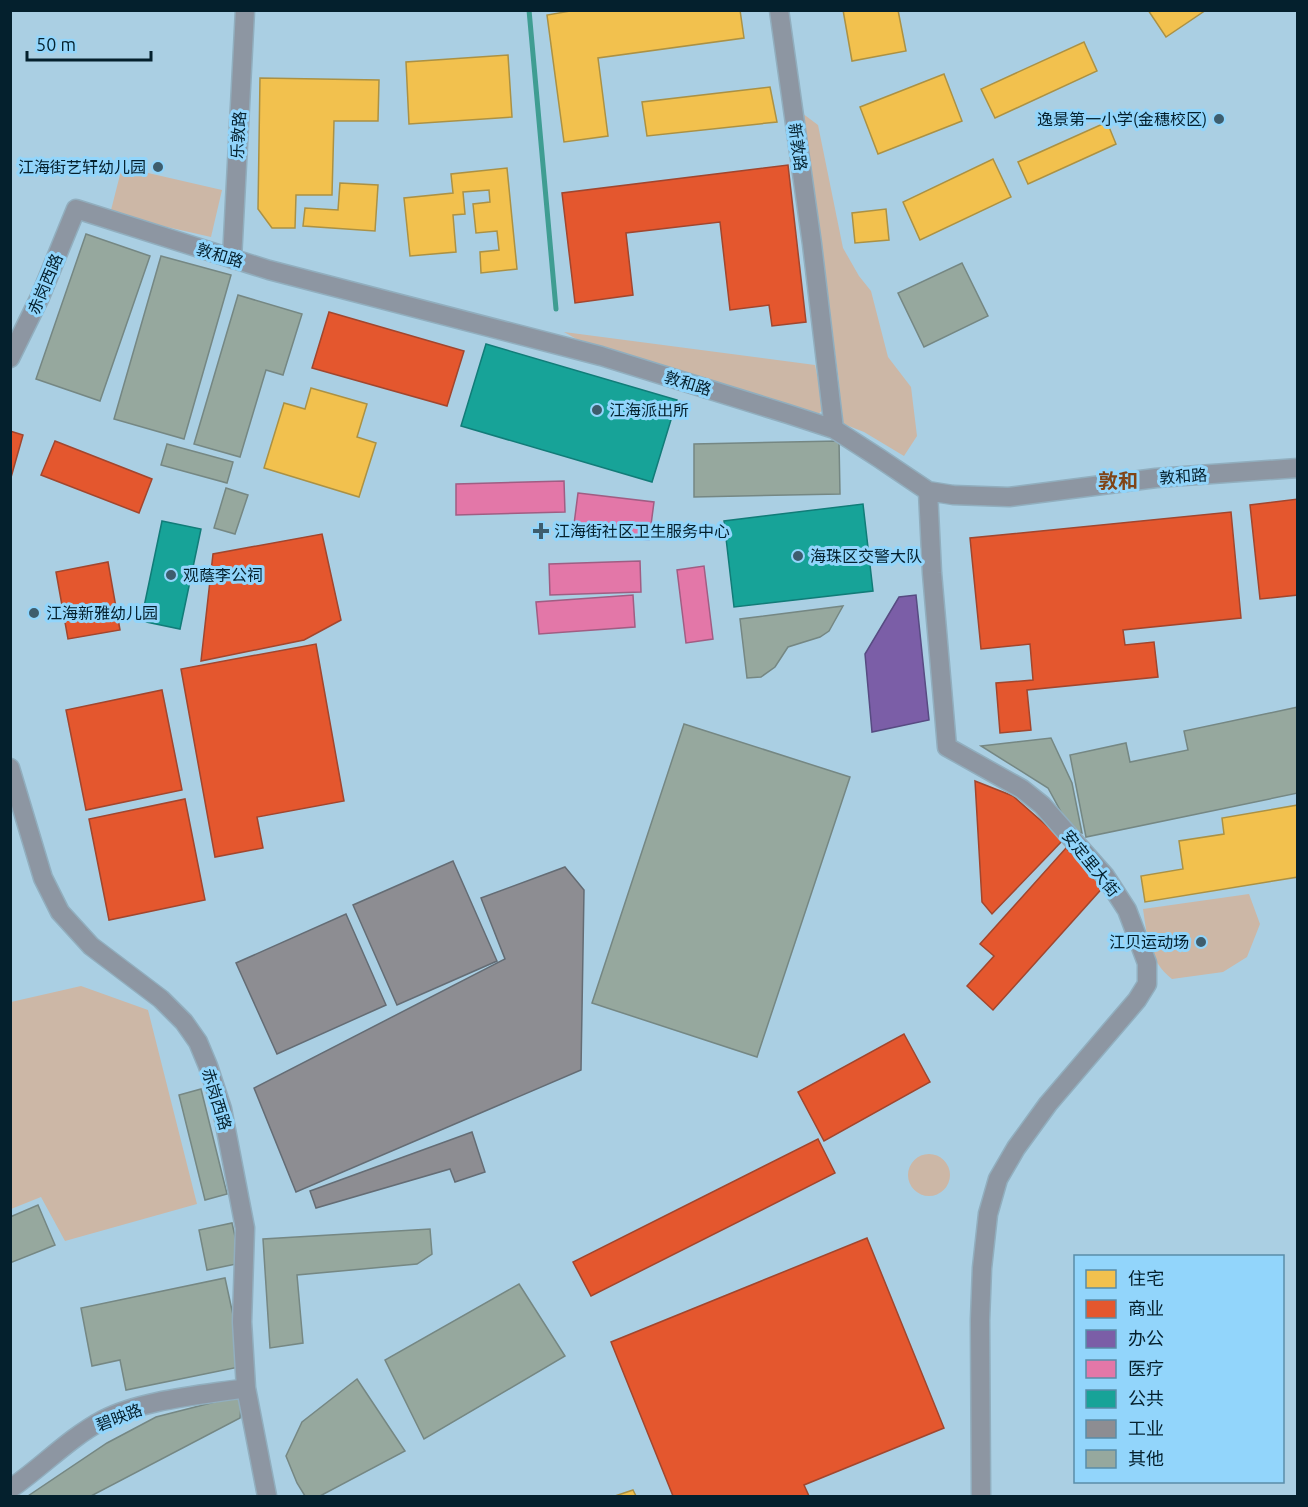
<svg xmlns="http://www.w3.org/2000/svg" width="1308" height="1507" viewBox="0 0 1308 1507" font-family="Ubuntu,'Noto Sans SC',sans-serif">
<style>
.green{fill:#ccb7a6}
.homes{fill:#f2c14e;stroke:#ab9144;stroke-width:1.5}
.shops{fill:#e4572e;stroke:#a1462e;stroke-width:1.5}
.offices{fill:#7b5ea7;stroke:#574b82;stroke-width:1.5}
.health{fill:#e377a8;stroke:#a05d83;stroke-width:1.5}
.public{fill:#17a398;stroke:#117c78;stroke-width:1.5}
.industry{fill:#8d8d92;stroke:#646c74;stroke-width:1.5}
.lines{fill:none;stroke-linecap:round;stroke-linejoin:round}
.stream{stroke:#3f9d92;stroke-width:5}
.building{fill:#96a89e;stroke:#758783;stroke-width:1.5}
.minor-casing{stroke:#91aebe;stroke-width:21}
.minor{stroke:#8d96a2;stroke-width:18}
.poi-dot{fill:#3e5d6d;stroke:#92d5fb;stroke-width:2}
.labels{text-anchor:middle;stroke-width:6;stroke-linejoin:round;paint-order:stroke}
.poi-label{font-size:16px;fill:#04202d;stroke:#92d5fb;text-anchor:start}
.street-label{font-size:16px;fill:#04202d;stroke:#92d5fb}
.quarter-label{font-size:20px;font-weight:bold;fill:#804517;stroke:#92d5fb}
</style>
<rect width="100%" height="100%" fill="#aacfe3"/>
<path class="green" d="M802,113L818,125L843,248L859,276L871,291L888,357L911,387L917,436L904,456L864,432L841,423L839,381Z
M122,167L222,190L211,237L110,214Z
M564,332L815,365L824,409L817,415L598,351Z
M1249,894L1260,924L1247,957L1223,972L1172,979C1149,961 1147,936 1143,909Z
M81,986L148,1010L197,1204L65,1241L41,1197L11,1209V1002Z
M908 1175a21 21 0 1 1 42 0a21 21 0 1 1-42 0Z"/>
<path class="homes" d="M576,10H740L744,38L598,58L608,136L564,142L547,15Z
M843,10H898L906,51L852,61Z
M1148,10H1206L1166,37Z
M1084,42L1097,71L995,118L981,89Z
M508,55L512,117L409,124L406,62Z
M944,74L962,121L878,154L860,107Z
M260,78L379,80L378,121H334L332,195H296L295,228H272L258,209Z
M770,87L777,122L647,136L642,102Z
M1107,122L1116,144L1028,184L1018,162Z
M993,159L1011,197L920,240L903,202Z
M507,168L517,269L481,273L480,252L499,250L497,231L476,233L473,204L490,202L489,190L463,192L465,214L453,215L456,252L410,256L404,198L453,193L451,174Z
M340,183L378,185L375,231L303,226L305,208L338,210Z
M886,209L889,240L855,243L852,213Z
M311,388L367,404L357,437L376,443L359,497L264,468L284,403L305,409Z
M1298,805V877L1145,902L1141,876L1183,869L1179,841L1224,834L1222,818Z
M633,1490L636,1496H615Z"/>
<path class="shops" d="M788,165L806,322L772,326L769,305L730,310L720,222L626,233L633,295L575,303L562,193Z
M329,312L464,351L447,406L312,368Z
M10,431L23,435L10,481Z
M55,441L152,479L139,513L41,475Z
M1298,499V595L1260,599L1250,505Z
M1231,512L1241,618L1123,630L1125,645L1154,642L1158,677L1027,690L1031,730L1000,733L996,683L1033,680L1030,644L981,649L970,538Z
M322,534L341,620L304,640L201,661L213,554Z
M108,562L120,630L68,639L56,572Z
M316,644L344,801L257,817L263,848L215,857L181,669Z
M162,690L182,790L86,810L66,710Z
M975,781L1013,796L1063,840L992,914L982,902Z
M185,799L205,900L109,920L89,819Z
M1066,848L1106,884L993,1010L967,986L994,956L980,944Z
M904,1034L930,1082L824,1141L798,1092Z
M818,1139L835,1173L591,1296L573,1262Z
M867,1238L944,1428L804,1485L809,1496H673L611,1342Z"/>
<path class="offices" d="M916,595L929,720L872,732L865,654L899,597Z"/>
<path class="health" d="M564,481L565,512L456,515V484Z
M578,493L654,502L649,540L573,532Z
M640,561L641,592L550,595L549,564Z
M704,566L713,639L686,643L677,570Z
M633,595L635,627L539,634L536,602Z"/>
<path class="public" d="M486,344L677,400L652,482L461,426Z
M863,504L873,591L734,607L724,521Z
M162,521L201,529L180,629L141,621Z"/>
<path class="industry" d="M453,861L497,961L397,1005L353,905Z
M565,867L584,890L581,1070L296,1192L254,1088L505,959L481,898Z
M346,914L386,1005L277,1054L236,963Z
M472,1132L485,1172L455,1182L450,1169L316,1208L310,1191Z"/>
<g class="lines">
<path class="stream" d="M529,10L556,309"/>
</g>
<path class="building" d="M86,234L150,256L100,401L36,379Z
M161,256L231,275L184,439L114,419Z
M962,263L988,316L924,347L898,293Z
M238,295L302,314L283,375L266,370L240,457L194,444Z
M839,441L840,494L694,497V444Z
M167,444L233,462L227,483L161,465Z
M226,488L248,495L235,534L214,528Z
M843,606L829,631L820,637L788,647L775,667L761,677L747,678L740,619Z
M1298,707V793L1086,837L1070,755L1126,743L1130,762L1188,750L1184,731Z
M684,724L850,777L757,1057L592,1003Z
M1051,738L1072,783L1082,833L1071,830L1048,788L981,746Z
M201,1089L227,1194L205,1200L179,1095Z
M38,1205L55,1245L10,1263V1217Z
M232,1223L241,1263L207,1270L199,1230Z
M430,1229L432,1254L417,1264L297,1275L303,1343L270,1348L263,1239Z
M225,1278L244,1366L126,1390L120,1360L92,1366L81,1308Z
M519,1284L565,1356L424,1439L385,1360Z
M357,1379L405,1451L320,1496H305L297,1483L286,1456L302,1422Z
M242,1395L240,1418L91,1496H28L107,1443L156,1417Z"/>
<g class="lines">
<g class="minor-casing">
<path id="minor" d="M779,10L812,244L834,429
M232,259L245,10
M10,358L40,297L76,209L269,270L601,356L788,414L834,429L879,458L928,491L953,495L1009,497L1156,478L1298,468
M928,491L932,573L947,747L1022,789L1042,805L1105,876L1127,910L1147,963V984L1137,1000L1048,1104L1016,1148L998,1179L988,1214L982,1268L980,1320L981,1496
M10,768L43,878L60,912L91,946L161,999L184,1022L198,1042L208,1066L222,1109L245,1228L242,1322L246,1388L267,1496
M10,1489C42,1467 69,1438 103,1420C141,1400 202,1395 246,1388"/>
</g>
<use href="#minor" class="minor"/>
</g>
<g class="poi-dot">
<circle cx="1219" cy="119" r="6"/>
<circle cx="158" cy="167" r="6"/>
<circle cx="597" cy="410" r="6"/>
<path d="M538 522h6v6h6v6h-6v6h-6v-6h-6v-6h6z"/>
<circle cx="798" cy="556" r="6"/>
<circle cx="171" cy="575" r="6"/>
<circle cx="34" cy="613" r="6"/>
<circle cx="1201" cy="942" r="6"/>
</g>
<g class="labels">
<g class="poi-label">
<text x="1207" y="125" text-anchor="end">逸景第一小学(金穗校区)</text>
<text x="146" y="173" text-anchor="end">江海街艺轩幼儿园</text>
<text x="609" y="416">江海派出所</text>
<text x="554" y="537">江海街社区卫生服务中心</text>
<text x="810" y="562">海珠区交警大队</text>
<text x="183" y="581">观蔭李公祠</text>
<text x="46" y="619">江海新雅幼儿园</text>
<text x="1189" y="948" text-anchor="end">江贝运动场</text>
</g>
<g class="street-label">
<text transform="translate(238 135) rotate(-87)" y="6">乐敦路</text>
<text transform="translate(798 147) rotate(82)" y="6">新敦路</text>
<text transform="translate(220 255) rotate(17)" y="6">敦和路</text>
<text transform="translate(45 284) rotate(-67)" y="6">赤岗西路</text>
<text transform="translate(688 383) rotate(17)" y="6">敦和路</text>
<text transform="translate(1183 476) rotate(-4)" y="6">敦和路</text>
<text transform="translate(1091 863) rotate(51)" y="6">安定里大街</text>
<text transform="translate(217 1099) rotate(73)" y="6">赤岗西路</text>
<text transform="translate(119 1417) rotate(-21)" y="6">碧映路</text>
</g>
<g class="quarter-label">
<text x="1118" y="488">敦和</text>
</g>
</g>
<rect width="1308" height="1507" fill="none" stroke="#04202d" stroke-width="24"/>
<rect x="1074" y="1255" width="210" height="228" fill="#92d5fb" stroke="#598da9" stroke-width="1.5"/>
<rect x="1086" y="1270" width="30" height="18" fill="#f2c14e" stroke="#598da9" stroke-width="1.5"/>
<text x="1128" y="1285" font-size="18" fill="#04202d">住宅</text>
<rect x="1086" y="1300" width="30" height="18" fill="#e4572e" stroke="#598da9" stroke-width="1.5"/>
<text x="1128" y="1315" font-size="18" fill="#04202d">商业</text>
<rect x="1086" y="1330" width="30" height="18" fill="#7b5ea7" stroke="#598da9" stroke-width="1.5"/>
<text x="1128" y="1345" font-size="18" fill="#04202d">办公</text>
<rect x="1086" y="1360" width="30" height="18" fill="#e377a8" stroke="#598da9" stroke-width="1.5"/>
<text x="1128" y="1375" font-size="18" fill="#04202d">医疗</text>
<rect x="1086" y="1390" width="30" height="18" fill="#17a398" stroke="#598da9" stroke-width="1.5"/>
<text x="1128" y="1405" font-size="18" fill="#04202d">公共</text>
<rect x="1086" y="1420" width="30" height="18" fill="#8d8d92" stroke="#598da9" stroke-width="1.5"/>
<text x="1128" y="1435" font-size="18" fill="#04202d">工业</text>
<rect x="1086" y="1450" width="30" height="18" fill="#96a89e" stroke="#598da9" stroke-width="1.5"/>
<text x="1128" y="1465" font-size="18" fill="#04202d">其他</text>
<path d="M27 51v9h124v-9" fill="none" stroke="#04202d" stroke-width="3"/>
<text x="36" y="51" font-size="18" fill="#04202d" stroke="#92d5fb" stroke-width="4.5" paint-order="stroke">50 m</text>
</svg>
